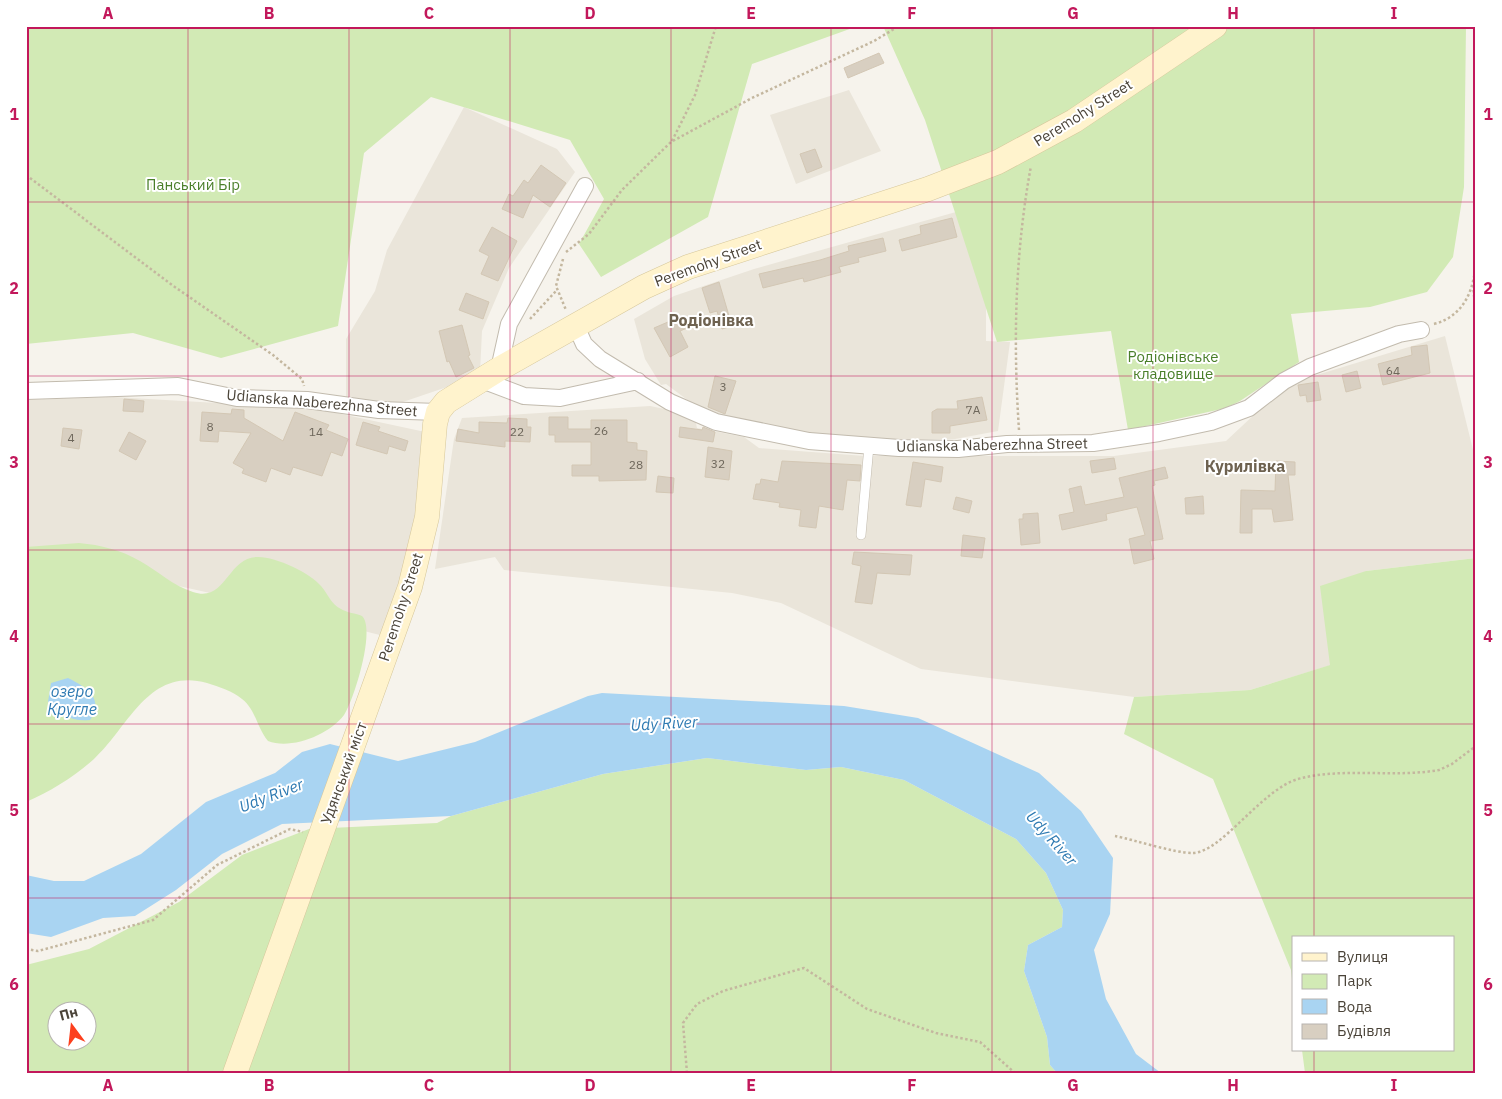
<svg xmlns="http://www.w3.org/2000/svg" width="1502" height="1099" viewBox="0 0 1502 1099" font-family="'IBM Plex Sans',sans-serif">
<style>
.residential{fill:#eae5da}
.green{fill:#d2eab5;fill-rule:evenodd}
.water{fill:#a9d4f2}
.building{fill:#d8cfc1;stroke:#d3c7b4}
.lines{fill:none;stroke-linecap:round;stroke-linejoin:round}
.lane-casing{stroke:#c2bbae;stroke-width:10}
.street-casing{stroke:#c2bbae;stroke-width:18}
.secondary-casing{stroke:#d6c79b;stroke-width:25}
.path{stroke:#c4b79f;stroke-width:2.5;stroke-dasharray:2.5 2.5;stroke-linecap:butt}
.lane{stroke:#fff;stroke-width:9}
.street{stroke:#fff;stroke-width:16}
.secondary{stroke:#fff3cd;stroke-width:24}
.grid{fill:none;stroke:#c2185b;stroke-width:1;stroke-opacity:0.55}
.labels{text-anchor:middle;stroke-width:4;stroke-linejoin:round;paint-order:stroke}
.number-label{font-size:12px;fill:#6e675b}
.street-label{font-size:15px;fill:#4b4439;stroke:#fff}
.park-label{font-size:15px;fill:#4a7f2a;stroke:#fff}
.neighbourhood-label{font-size:16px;font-weight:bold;fill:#6e6250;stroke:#fff}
.water-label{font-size:16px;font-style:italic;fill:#2e7ab2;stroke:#fff}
.neatline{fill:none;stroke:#c2185b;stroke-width:2}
.grid-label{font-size:16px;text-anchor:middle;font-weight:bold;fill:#c2185b}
</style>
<rect width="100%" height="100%" fill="#f6f3ec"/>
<path class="residential" d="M849,90L881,151L796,184L770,115Z
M464,107L557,149L575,172L509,268L482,331L480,372L447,387L397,404L346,399V339L375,291L387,250Z
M963,210L986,299V341L1010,342L998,431L955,439H885L805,434L705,413L666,384L661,385L645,359L634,319L674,296L754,269Z
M1445,336L1476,462V558L1366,571L1331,665L1250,690L1134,697L921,669L781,603L732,593L504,570L495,557L435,569L454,439L462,418L650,406L694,415L697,428L744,437L759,448L865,456H1114L1226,441L1287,384Z
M114,397L318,409L430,433L418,527L384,636L219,595L26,552V400Z"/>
<path class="green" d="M26,26H858L752,64L708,217L601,277L579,244L604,199L570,140L431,97L364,153L338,326L221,358L133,333L26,344Z
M883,26H1466L1464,187L1453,257L1427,292L1370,307L1291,314L1299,362L1240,401L1226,408L1128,430L1111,331L997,342L925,120Z
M79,543C101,545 121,550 140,561C158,571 173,586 193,592C226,603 227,558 257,557C274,556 311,573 321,586C328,594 331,604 341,609C347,613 356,613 362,616C376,629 354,700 344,715C329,735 291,750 268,741C257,728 256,710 242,699C233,691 219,687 207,683C148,667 129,727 94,759C74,777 51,791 26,802V547Z
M1476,558V1073H1305L1302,1050H1453V938H1293V988L1291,970L1213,779L1124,734L1134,697L1250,690L1330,665L1320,586L1366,571Z
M707,758L806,770L841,767L904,780L1016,839L1046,873L1063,910L1062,927L1028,945L1024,971L1047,1037L1050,1065L1057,1073H26V965L89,949L179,902L242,855L309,829L437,823L451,816L603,774ZM58,1012H88V1042H58Z"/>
<path class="water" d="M68,678C86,687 105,698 90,720C71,722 62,715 48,702L51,683Z
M602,693L844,706L918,718L1039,773L1081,811L1113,858L1110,914L1094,950L1106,999L1136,1054L1161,1073H1057L1050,1065L1047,1037L1024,971L1028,945L1062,927L1063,910L1046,873L1016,839L904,780L841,767L806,770L707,758L603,774L451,816L282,824L222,854L176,890L135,916L103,918L51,937L26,933V875L54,881H84L141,854L206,802L275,773L302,752L330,744L398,761L475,742L588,696Z"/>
<path class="building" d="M879,53L884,63L848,78L844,68Z
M815,149L822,167L807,173L800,154Z
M541,165L566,183L550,207L533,195L523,218L502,209L509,194L513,196L524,180L528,183Z
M952,218L957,237L902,251L899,240L921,234L920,226Z
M492,227L517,241L498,281L481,274L489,256L479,251Z
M883,238L886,251L858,258L859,262L839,267L841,272L804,282L803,278L763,288L759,274L820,260L849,251L848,246Z
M719,282L732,326L722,329L717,311L710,313L702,288Z
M466,293L489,302L483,319L459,310Z
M682,316L687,328L680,331L688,347L670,357L654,328Z
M462,325L470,355L468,356L474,368L456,377L449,361L447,362L439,331Z
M1427,345L1430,373L1383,385L1378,364L1412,355L1411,347Z
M1357,371L1361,388L1346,392L1342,375Z
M715,376L736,381L725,414L708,407Z
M1318,382L1321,400L1307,402L1306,395L1300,396L1298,385Z
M982,397L987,420L950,426V433H932V412L937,409H958L957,401Z
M124,399L144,401L143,412L123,411Z
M232,409L244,410V418L283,441L295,412L329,425L326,430L348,439L342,456L331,452L322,476L293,467L290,475L271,468L266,482L242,473L244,469L233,463L251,433L219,431L218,442L200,441L202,412L231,414Z
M549,417H568V429H591V420H627V442L637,443V450L647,451L646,480L599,481V476H572V465H591V442H555V435H549Z
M508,418L527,419V427H531L530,442L505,441V447L456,441L458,429L479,433V422L507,423Z
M363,422L380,427L378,431L408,441L405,451L389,446L387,454L356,445Z
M680,427L702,430L703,427L715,432L713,442L679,437Z
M63,428L82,430L79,449L61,446Z
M129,432L146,441L136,460L119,451Z
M708,447L732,451L729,480L705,477Z
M1114,458L1116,469L1092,473L1090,461Z
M782,461L861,465L860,481L847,480L843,510L819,506L816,528L799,526L801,510L779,507L780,503L753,499L756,484H760L761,479L778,482Z
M1276,461L1295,462V475H1288L1293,520L1274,522L1272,509H1252V533H1240L1241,490L1275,491Z
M913,462L943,467L941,482L925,479L921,507L906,505Z
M1165,467L1168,478L1154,481L1155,485L1152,486L1163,539L1150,541L1154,559L1134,564L1129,539L1145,535L1137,507L1106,514L1107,520L1062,530L1059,515L1074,512L1069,489L1081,486L1085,505L1124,497L1119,478Z
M658,476L674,478L673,493L656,492Z
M1203,496L1204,514H1186L1185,498Z
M956,497L972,501L969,513L953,509Z
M1038,513L1040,543L1021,545L1019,519H1023V514Z
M963,535L985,538L982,558L961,556Z
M854,552L912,555L910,575L877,573L872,604L855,602L861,566L852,564Z"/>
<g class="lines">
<g class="lane-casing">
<path id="lane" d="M861,535L869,446"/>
</g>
<g class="street-casing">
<path id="street" d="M576,326L584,344L600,359L670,402L716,422L809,441L899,448L958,449L1007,444L1093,443L1159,433L1211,422L1249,408L1284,381L1310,367L1399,334L1421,330
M499,369L509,324L585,186
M482,380L524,396L560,398L638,381
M26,391L178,386L237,398L307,400L379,410L438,412"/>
</g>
<g class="secondary-casing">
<path id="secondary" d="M235,1073L410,587L427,517L435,424L438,412L446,402L499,369L644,287L688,267L928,189L998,162L1074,121L1215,26"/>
</g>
<path class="path" d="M1476,76V236
M672,141L695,95L716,26
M26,175L172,285L273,355L302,379L304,386
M566,252L589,234L622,190L671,142L752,98L874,41L899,26
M563,259L556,286L566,310
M1473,285L1476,316
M530,319L556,291
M1434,324C1465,316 1475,288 1476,258
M1019,430C1013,342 1015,252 1031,166
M1115,836C1135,840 1174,853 1193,853C1222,852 1261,790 1298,779C1342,767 1394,778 1439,770L1452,764L1476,746
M26,949L38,951L153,920L217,865L290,829L303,832
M687,1073L683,1023L697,1004L723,991L804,968L867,1009L936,1033L980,1042L1015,1073"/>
<use href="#lane" class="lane"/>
<use href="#street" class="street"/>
<use href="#secondary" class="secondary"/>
</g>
<path class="grid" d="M188,26V1073M349,26V1073M510,26V1073M671,26V1073M831,26V1073M992,26V1073M1153,26V1073M1314,26V938M26,202H1476M26,376H1476M26,550H1476M26,724H1476M26,898H1476M1314,1050V1073"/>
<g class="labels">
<g class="number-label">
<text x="1393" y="375">64</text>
<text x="723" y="391">3</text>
<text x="973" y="414">7А</text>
<text x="210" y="431">8</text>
<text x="601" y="435">26</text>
<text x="316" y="436">14</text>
<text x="517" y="436">22</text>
<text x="71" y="442">4</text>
<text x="718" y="468">32</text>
<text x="636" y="469">28</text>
</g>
<g class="street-label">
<text transform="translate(1083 113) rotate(-32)" y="5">Peremohy Street</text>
<text transform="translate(708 263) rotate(-20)" y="5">Peremohy Street</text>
<text transform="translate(322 403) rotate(5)" y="5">Udianska Naberezhna Street</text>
<text transform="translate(992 445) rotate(-1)" y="5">Udianska Naberezhna Street</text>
<text transform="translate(401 607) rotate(-72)" y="5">Peremohy Street</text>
<text transform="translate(344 773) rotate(-70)" y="5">Удянський міст</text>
</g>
<g class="park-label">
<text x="193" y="190">Панський Бір</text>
<text x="1173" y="362">Родіонівське<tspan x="1173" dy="17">кладовище</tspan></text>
</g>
<g class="neighbourhood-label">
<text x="711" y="326">Родіонівка</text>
<text x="1245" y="472">Курилівка</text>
</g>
<g class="water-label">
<text x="72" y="697">озеро<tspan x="72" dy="18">Кругле</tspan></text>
<text transform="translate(664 723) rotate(-3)" y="6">Udy River</text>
<text transform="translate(271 795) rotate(-21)" y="6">Udy River</text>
<text transform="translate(1052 838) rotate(48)" y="6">Udy River</text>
</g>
</g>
<rect width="1502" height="1099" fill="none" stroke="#ffffff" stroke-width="55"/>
<rect x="1292" y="936" width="162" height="115" fill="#ffffff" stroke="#b7b4b0"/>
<rect x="1302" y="953" width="25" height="8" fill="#fff3cd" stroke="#b7b4b0"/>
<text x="1337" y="962" font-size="15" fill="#4b4439">Вулиця</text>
<rect x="1302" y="974" width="25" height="15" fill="#d2eab5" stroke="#b7b4b0"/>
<text x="1337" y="986" font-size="15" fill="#4b4439">Парк</text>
<rect x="1302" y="999" width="25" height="15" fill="#a9d4f2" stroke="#b7b4b0"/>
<text x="1337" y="1012" font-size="15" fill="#4b4439">Вода</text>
<rect x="1302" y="1024" width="25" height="15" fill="#d8cfc1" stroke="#b7b4b0"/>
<text x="1337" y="1036" font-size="15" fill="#4b4439">Будівля</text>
<g transform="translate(72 1026) rotate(345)"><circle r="24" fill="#ffffff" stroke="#b7b4b0"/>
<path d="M0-4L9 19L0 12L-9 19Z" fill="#fc3f1d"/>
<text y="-8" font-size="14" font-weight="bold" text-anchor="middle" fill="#4b4439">Пн</text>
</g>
<rect x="28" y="28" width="1446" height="1044" class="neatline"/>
<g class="grid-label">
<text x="108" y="19">A</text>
<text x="269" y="19">B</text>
<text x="429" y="19">C</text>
<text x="590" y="19">D</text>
<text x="751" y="19">E</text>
<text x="912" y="19">F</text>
<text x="1073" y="19">G</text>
<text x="1233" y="19">H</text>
<text x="1394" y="19">I</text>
<text x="14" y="120">1</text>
<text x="1488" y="120">1</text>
<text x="14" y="294">2</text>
<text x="1488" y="294">2</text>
<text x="14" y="468">3</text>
<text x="1488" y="468">3</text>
<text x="14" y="642">4</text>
<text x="1488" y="642">4</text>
<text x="14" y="816">5</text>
<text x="1488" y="816">5</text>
<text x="14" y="990">6</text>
<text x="1488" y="990">6</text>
<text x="108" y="1091">A</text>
<text x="269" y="1091">B</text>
<text x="429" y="1091">C</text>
<text x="590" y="1091">D</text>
<text x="751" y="1091">E</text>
<text x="912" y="1091">F</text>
<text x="1073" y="1091">G</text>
<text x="1233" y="1091">H</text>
<text x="1394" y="1091">I</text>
</g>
</svg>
